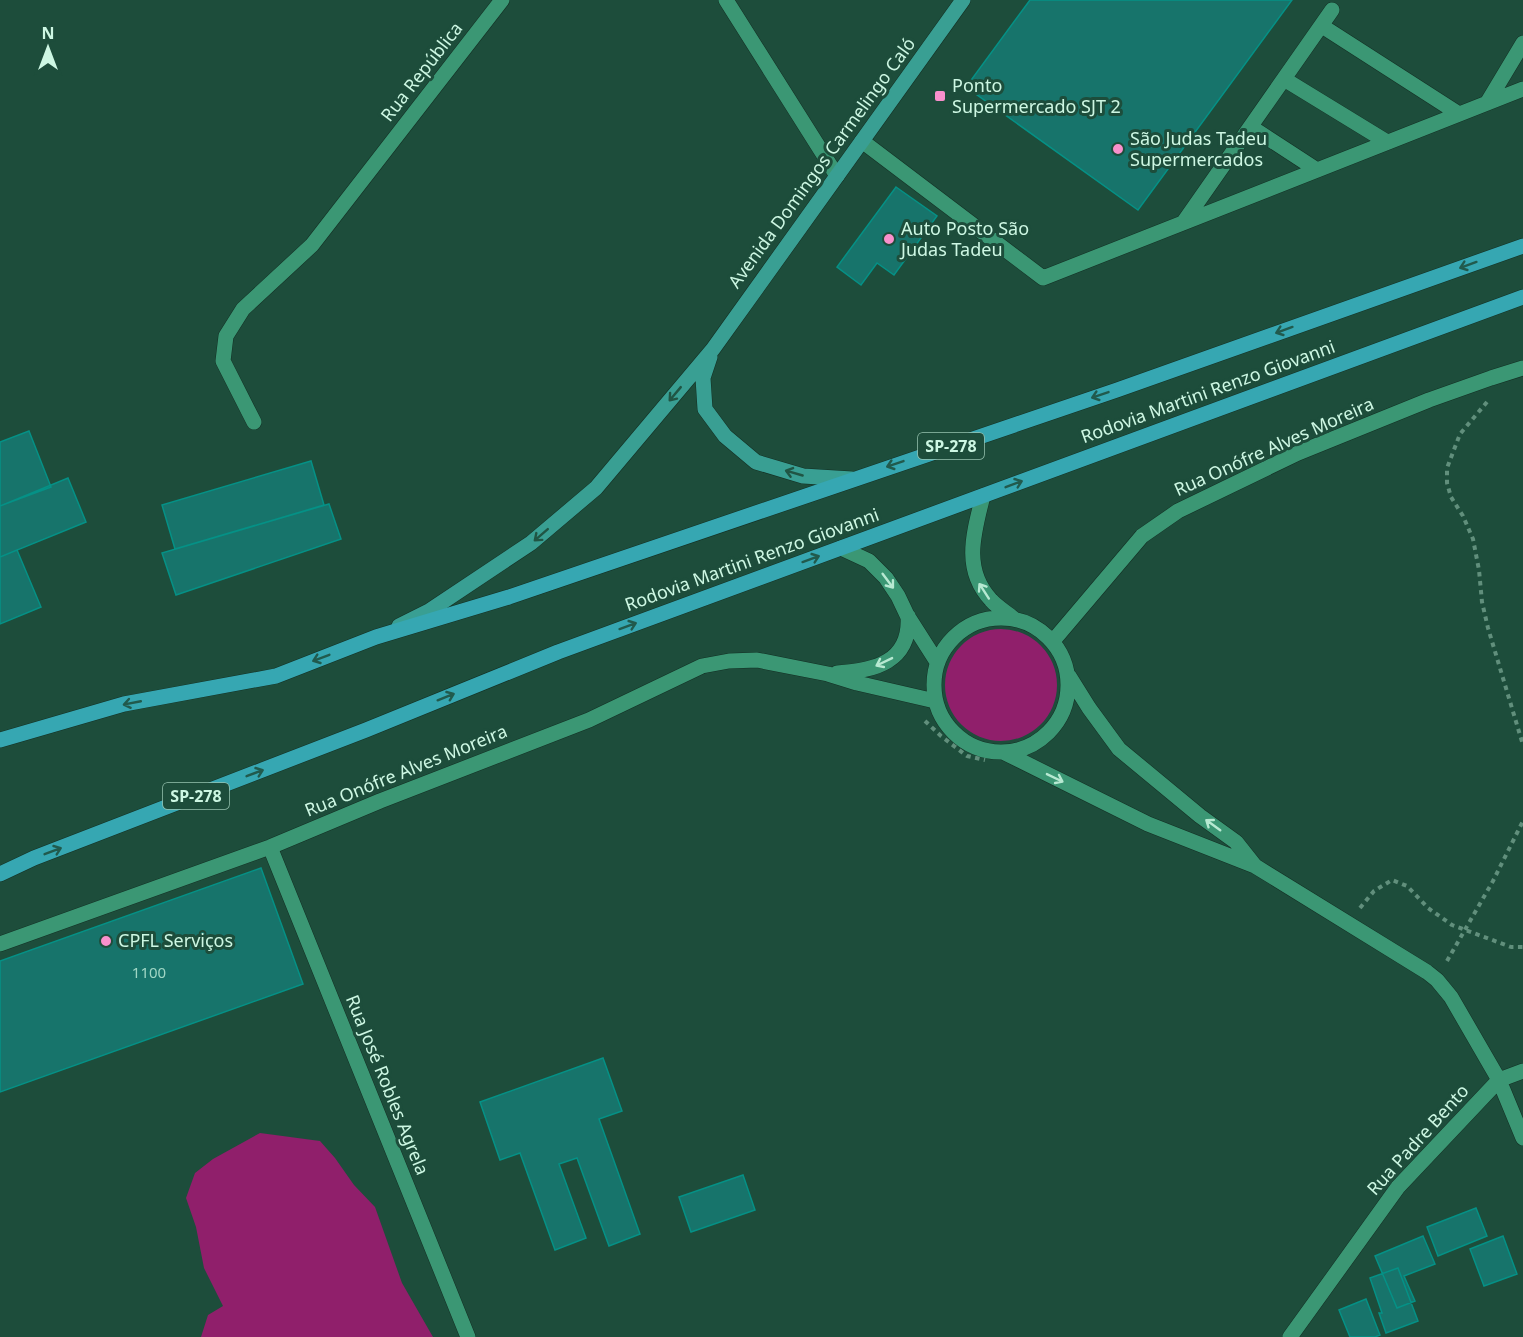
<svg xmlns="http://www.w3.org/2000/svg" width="1523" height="1337" viewBox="0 0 1523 1337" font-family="'Noto Sans',sans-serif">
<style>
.green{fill:#901f6b}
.building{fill:#17746b;stroke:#059186;stroke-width:1.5}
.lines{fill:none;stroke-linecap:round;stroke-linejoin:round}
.lane-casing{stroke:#133024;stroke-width:16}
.street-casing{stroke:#133024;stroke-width:16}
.secondary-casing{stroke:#133024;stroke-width:16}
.primary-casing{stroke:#133024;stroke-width:16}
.path{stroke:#618f7c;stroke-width:4;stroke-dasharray:4.5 4.5;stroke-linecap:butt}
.lane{stroke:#3b9774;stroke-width:15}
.street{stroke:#3b9774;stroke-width:15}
.secondary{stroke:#399f93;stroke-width:15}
.primary{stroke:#36a7b2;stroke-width:15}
.oneway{stroke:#215a4d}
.oneway2{stroke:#205544}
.oneway3{stroke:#b7e9d2}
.poi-dot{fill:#f890cc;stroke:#1d4d3b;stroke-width:2}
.labels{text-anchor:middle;stroke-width:6;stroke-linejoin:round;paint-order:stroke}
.number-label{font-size:15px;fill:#a0d6c5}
.shield{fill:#1d4d3b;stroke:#98c4b1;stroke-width:1.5}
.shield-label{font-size:16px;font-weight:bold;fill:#cdf7e3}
.street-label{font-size:18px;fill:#cdf7e3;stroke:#1d4d3b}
.poi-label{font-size:18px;fill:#cdf7e3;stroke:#1d4d3b;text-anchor:start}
</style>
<rect width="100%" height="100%" fill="#1d4d3b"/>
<path class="green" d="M945 685a56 56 0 1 1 112 0a56 56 0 1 1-112 0Z
M260,1133L320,1141L335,1158L354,1185L375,1207L402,1283L433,1337H201L208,1315L223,1306L204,1268L196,1227L186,1198L195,1173L213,1159Z"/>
<path class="building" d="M1030,0H1292L1138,210L966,87Z
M896,187L937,216L894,275L877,263L861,285L837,267Z
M29,431L51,487L0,506V442Z
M311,461L324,505L175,549L162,505Z
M68,478L86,522L0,557V506Z
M329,504L341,539L176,595L162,553Z
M17,550L41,607L0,624V557Z
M261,868L303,984L0,1092V961Z
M603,1058L622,1111L599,1119L640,1234L609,1246L577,1158L559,1164L586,1238L555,1250L520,1153L500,1160L480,1102Z
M743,1175L755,1210L691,1232L679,1197Z
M1476,1208L1487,1236L1438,1256L1427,1227Z
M1423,1236L1435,1264L1404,1276L1415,1301L1397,1308L1375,1256Z
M1503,1236L1517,1274L1484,1286L1470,1249Z
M1398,1268L1418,1321L1386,1333L1379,1313H1382L1370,1278Z
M1366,1299L1380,1335L1375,1337H1350L1339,1310Z"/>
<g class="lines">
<g class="lane-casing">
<path id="lane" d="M1322,26L1459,114
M1284,79L1387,142
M1487,103L1523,43
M1251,127L1317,170
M862,141L1043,278L1523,89
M1183,223L1332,10"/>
</g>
<g class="street-casing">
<path id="street" d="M726,0L837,176
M254,422L223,361L226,336L243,309L312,245L502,0
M983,496C974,532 962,569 991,600C997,607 1006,612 1013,618
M841,548L869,561L886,578L898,596L907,615L937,662
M934 685a67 67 0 1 1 134 0a67 67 0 1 1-134 0Z
M1053,641L1142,536L1178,511L1298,453L1429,400L1491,378L1523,368
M837,673C874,671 911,662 908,616
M1069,676L1089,708L1119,749L1200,816L1236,842L1255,866
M1003,752L1148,824L1255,866L1427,972L1437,980L1451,997L1499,1080L1523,1138
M270,847L468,1337
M0,944L270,847L380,801L589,720L702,666L729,661L757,660L828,674L857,683L935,701
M1290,1337L1398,1187L1499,1080L1523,1071"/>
</g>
<g class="secondary-casing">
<path id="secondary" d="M710,357L703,378L705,409L725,436L756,462L803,476L852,479
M399,626L429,611L531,543L596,488L713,349L963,0"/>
</g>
<g class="primary-casing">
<path id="primary" d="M0,740L124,704L276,676L376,637L509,597L1117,390L1523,246
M0,874L34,858L366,730L558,652L1523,297"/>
</g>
<path class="path" d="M1487,402L1460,434L1447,468V483L1451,497L1463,516L1473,539L1479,570L1482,602L1488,628L1523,745
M925,721L941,736L967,756L985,760
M1360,908L1374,891L1392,880L1407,886L1428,908L1452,925L1511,947H1523
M1447,961L1493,881L1523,821"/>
<use href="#lane" class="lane"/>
<use href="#street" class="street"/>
<use href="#secondary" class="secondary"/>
<use href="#primary" class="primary"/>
</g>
<defs><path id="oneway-shaft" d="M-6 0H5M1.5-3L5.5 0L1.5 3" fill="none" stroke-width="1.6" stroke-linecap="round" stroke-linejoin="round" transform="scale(1.5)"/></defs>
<g class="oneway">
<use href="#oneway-shaft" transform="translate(1468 265) rotate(160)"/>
<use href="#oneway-shaft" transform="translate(1284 330) rotate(160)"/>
<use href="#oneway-shaft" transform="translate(1100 395) rotate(161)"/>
<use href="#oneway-shaft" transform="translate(895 464) rotate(161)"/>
<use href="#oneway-shaft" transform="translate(1014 484) rotate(-21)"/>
<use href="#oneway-shaft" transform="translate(811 559) rotate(-20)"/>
<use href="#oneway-shaft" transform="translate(628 626) rotate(-20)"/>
<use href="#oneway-shaft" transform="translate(321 658) rotate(159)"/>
<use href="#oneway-shaft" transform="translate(446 697) rotate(-22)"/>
<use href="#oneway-shaft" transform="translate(132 703) rotate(169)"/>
<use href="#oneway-shaft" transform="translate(255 773) rotate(-21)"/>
<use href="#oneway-shaft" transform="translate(53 851) rotate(-21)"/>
</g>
<g class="oneway2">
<use href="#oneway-shaft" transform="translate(675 394) rotate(130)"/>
<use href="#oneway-shaft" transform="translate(794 473) rotate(-164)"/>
<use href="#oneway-shaft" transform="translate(541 535) rotate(139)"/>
</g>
<g class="oneway3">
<use href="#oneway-shaft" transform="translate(888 581) rotate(53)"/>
<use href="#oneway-shaft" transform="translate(984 591) rotate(-123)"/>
<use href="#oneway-shaft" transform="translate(884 662) rotate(154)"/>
<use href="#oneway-shaft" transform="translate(1055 778) rotate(26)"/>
<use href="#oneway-shaft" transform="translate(1213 825) rotate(-144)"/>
</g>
<g class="poi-dot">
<rect x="934" y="90" width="12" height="12" rx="3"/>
<circle cx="1118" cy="149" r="6"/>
<circle cx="889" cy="239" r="6"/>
<circle cx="106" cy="941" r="6"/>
</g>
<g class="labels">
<g class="number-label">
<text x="149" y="978">1100</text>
</g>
<g class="shield">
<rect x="918" y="433" width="66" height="26" rx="4.5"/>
<rect x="163" y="783" width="66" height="26" rx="4.5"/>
</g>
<g class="shield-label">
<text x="951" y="452">SP-278</text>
<text x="196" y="802">SP-278</text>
</g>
<g class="street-label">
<text transform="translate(422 72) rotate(-52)" y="6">Rua República</text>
<text transform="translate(822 163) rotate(-54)" y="6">Avenida Domingos Carmelingo Caló</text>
<text transform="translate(1208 392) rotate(-20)" y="6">Rodovia Martini Renzo Giovanni</text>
<text transform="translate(1274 447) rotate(-24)" y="6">Rua Onófre Alves Moreira</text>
<text transform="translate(752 560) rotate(-20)" y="6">Rodovia Martini Renzo Giovanni</text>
<text transform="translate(406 771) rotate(-22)" y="6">Rua Onófre Alves Moreira</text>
<text transform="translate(387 1085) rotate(68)" y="6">Rua José Robles Agrela</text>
<text transform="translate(1418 1140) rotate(-48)" y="6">Rua Padre Bento</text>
</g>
<g class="poi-label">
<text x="952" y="92">Ponto<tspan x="952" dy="21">Supermercado SJT 2</tspan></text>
<text x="1130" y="145">São Judas Tadeu<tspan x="1130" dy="21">Supermercados</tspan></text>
<text x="901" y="235">Auto Posto São<tspan x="901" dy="21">Judas Tadeu</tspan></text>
<text x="118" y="947">CPFL Serviços</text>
</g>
</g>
<g transform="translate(48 48)" stroke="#1d4d3b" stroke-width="4.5" paint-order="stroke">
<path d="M0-4.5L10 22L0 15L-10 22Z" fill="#cdf7e3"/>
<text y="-9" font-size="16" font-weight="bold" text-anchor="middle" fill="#cdf7e3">N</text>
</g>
</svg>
